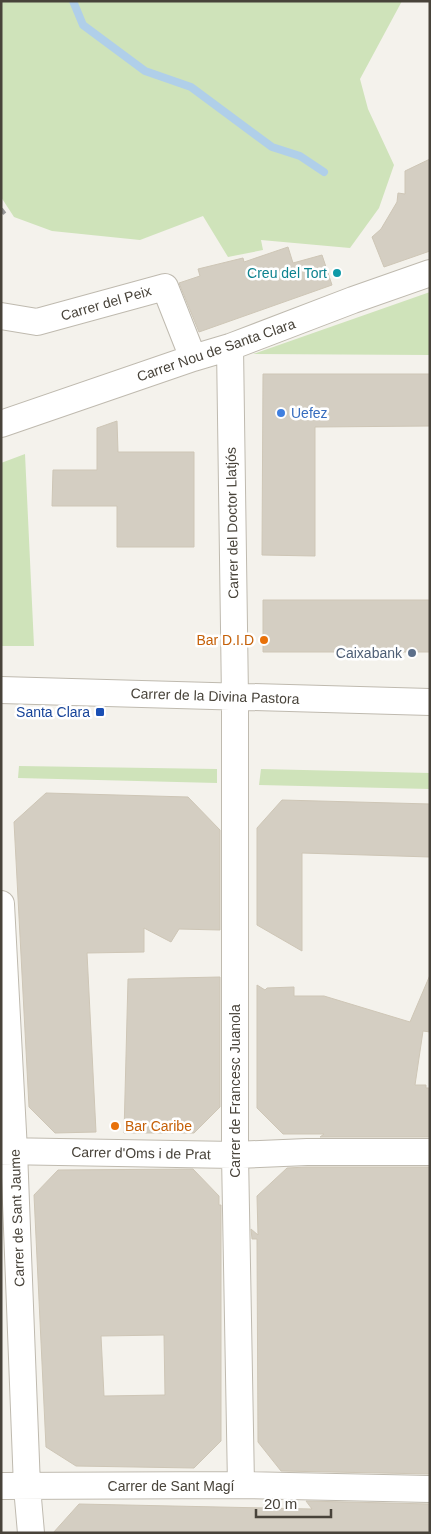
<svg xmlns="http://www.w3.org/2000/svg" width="431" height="1534" viewBox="0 0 431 1534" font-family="Helvetica,sans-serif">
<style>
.green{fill:#cfe3ba}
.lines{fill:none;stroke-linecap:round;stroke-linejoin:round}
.stream{stroke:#b0cfe9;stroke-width:8}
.building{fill:#d4cec2;stroke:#cec6b6;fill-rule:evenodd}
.minor-casing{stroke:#bfbaaf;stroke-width:28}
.minor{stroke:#fff;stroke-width:26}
.rail{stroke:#999;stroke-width:4;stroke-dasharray:6 6;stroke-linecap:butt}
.culture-dot{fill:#0f9aa8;stroke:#fff;stroke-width:2}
.shop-dot{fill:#3f7fe0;stroke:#fff;stroke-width:2}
.food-dot{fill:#e8710a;stroke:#fff;stroke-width:2}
.service-dot{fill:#5c6f8a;stroke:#fff;stroke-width:2}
.transit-dot{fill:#1a4fb4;stroke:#fff;stroke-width:2}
.labels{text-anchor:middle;stroke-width:5;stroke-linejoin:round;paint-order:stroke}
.culture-label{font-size:14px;fill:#0d838f;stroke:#fff;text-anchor:end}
.street-label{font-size:14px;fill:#48433a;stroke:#fff}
.shop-label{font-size:14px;fill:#366cbe;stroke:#fff;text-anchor:start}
.food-label{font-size:14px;fill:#c56008;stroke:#fff;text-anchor:end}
.service-label{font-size:14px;fill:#4e5e75;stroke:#fff;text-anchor:end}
.transit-label{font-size:14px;fill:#164399;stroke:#fff;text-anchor:end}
</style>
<rect width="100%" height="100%" fill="#f4f2ec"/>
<path class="green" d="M1,1H402L360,79L368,109L394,165L379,208L350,248L261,240L263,250L228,257L203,216L140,240L52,231L14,217L1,197Z
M430,292V355L253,354Z
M25,454L34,646H1V463Z
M19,766L217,769V783L18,778Z
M261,769L430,773V789L259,785Z"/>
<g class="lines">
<path class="stream" d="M73,1L83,25L145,71L191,87L272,147L300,156L324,172"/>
</g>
<path class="building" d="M430,159V251L384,267L372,237L381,229L397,202L398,193L405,194V171Z
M288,247L293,263L322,255L332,285L199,332L179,283L200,276L198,269L243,258L244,262Z
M263,374H430V426L315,427V556L262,555Z
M117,421L118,452H194V547H117V506H52L53,470H97V428Z
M263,600H430V652H263Z
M46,793L188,797L220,830V930L179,929L171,942L144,928V952L87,953L96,1132L55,1133L29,1107L14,822Z
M282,800L430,804V857L302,853V951L257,925V828Z
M430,975V1032L423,1031L415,1085H426V1088H430V1137H320L324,1134H283L257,1108V985L265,990L267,988L294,987V996H324L410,1022Z
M220,977V1107L194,1133H124L128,979Z
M307,1167H430V1474L281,1471L258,1442L257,1239H252L251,1229L258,1235L257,1196L287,1168Z
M193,1169L219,1196V1205H221V1441L194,1468L76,1466L46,1447L34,1195L58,1170ZM164,1335L165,1395L104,1396L101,1336Z
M306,1501L430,1504V1533H53L79,1504L312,1509Z"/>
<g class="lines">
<g class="minor-casing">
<path id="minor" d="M1,316L37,322L165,287L193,358
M230,347L235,698V1155L241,1485
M1,424L193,358L230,347L353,300L430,273
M1,690L430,702
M1,904L14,1151L27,1487L31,1533
M1,1151L235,1155L307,1152H430
M1,1486L241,1485L430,1489"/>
</g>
<use href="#minor" class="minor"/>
<path class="rail" d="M1,209L8,218"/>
</g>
<circle class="culture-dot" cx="337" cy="273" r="5"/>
<circle class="shop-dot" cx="281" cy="413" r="5"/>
<g class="food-dot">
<circle cx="264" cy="640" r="5"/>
<circle cx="115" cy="1126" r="5"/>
</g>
<circle class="service-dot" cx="412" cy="653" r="5"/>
<rect class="transit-dot" x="95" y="707" width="10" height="10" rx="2.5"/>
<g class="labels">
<g class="culture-label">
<text x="327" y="278">Creu del Tort</text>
</g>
<g class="street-label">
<text transform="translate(106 303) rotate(-16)" y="5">Carrer del Peix</text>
<text transform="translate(216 350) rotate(-19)" y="5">Carrer Nou de Santa Clara</text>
<text transform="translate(232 523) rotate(-91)" y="5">Carrer del Doctor Llatjós</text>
<text transform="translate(215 696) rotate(2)" y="5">Carrer de la Divina Pastora</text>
<text transform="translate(235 1091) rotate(-90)" y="5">Carrer de Francesc Juanola</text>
<text transform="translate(141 1153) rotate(1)" y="5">Carrer d'Oms i de Prat</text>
<text transform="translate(17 1218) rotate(-92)" y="5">Carrer de Sant Jaume</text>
<text x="171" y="1491">Carrer de Sant Magí</text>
</g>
<g class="shop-label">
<text x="291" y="418">Uefez</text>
</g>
<g class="food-label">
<text x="254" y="645">Bar D.I.D</text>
<text x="125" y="1131" text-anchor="start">Bar Caribe</text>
</g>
<g class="service-label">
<text x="402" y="658">Caixabank</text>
</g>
<g class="transit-label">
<text x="90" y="717">Santa Clara</text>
</g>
</g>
<rect width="431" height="1534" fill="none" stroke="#48433a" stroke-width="5"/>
<path d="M256 1509v8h75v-8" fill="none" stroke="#48433a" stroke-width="2.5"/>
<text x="264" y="1509" font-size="15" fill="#48433a" stroke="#ffffff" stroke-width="4" paint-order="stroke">20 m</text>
</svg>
